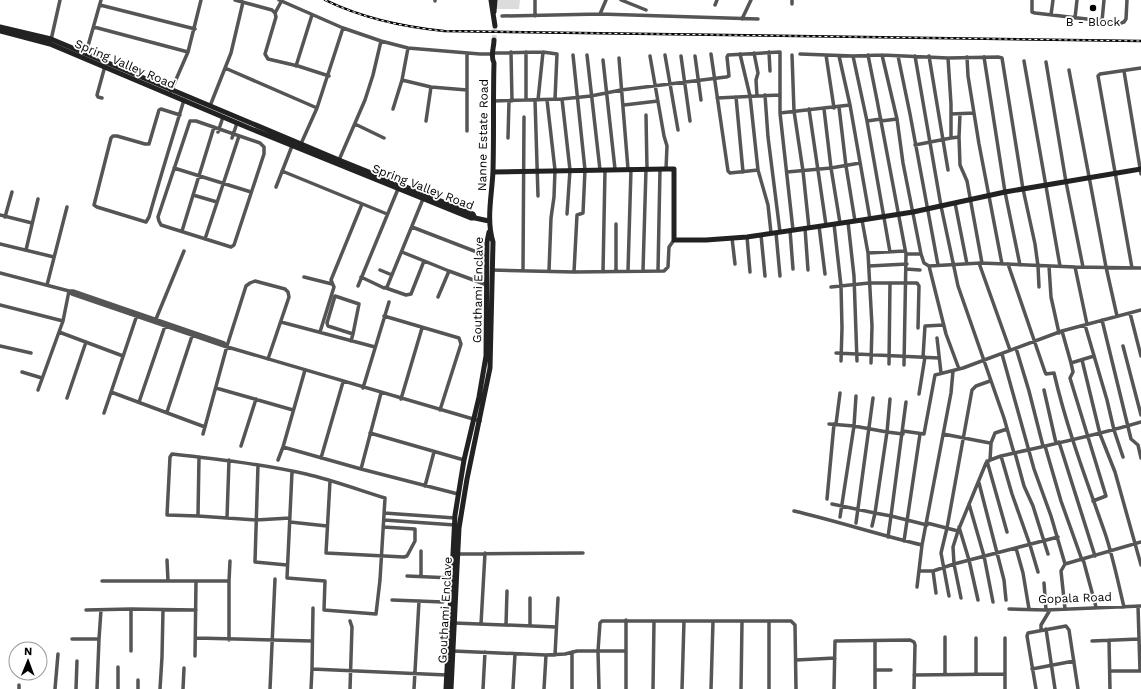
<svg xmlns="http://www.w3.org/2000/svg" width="1141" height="689" viewBox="0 0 1141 689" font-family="'Work Sans',sans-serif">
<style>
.green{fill:#dcdcdc}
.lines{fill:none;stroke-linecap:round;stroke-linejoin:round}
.secondary-tunnel{stroke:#d9d9d9;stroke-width:5;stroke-dasharray:5 2.5;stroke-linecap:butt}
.street{stroke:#555;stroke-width:3.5}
.secondary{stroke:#222;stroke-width:5}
.rail-casing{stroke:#000;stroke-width:2.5}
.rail{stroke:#fff;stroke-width:1;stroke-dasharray:3;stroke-linecap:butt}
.poi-dot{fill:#000;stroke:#fff;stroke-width:1.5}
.labels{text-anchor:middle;stroke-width:3.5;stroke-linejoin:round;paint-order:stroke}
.poi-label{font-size:12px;fill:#000;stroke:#fff}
.street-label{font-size:12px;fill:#000;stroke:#fff}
</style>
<rect width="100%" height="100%" fill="#fff"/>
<path class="green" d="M497,0H520L519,9H497Z"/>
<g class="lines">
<path class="secondary-tunnel" d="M494,40L495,26"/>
<path class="street" d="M235,0L272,10L275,13L276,17L265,54L268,59L298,66L329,76
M279,0L343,28L381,41L408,48L480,54H493
M535,0V16
M621,0L646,10
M792,0V4
M1032,0V12L1035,13L1121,23L1124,22L1126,19L1127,0
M435,1V0
M100,5L195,29
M715,5L717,0
M275,13L281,2
M600,14L606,0
M1051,15L1053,0
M502,16L600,14L758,19
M1075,18L1077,0
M742,19L751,0
M1102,21L1104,0
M94,27L188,52
M51,40L60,0
M511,52L512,101
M769,52L770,71
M86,53L101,0
M467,53V131
M495,53L543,52L557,54L555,99
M754,53L758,73L756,80L757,96
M711,54L728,171L730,173L758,170
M740,54L750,96L758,170L768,205L771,233
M800,54L853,56L882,55L948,58L998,57L1002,58L1023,189L1035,244L1038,266L1039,287
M573,55L585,170L583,213L577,215L574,272
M587,55L600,170
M665,55L678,130
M792,55L794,111L803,171L809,228
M826,55L834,108
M868,55L877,100L906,254L904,365
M882,55L897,119L903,163L921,254L924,263L929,266L981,263L1075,267L1141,268
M650,56L664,136L667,146L666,169
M681,56L690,121
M695,56L701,100
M839,56L850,105
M853,56L867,121L890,252
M898,56L910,114L938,265
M915,56L941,206L958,286L1004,418L1014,453
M929,56L948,170
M967,57L968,76L979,144L1002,264
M984,57L1005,192L1020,265
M619,58L628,169
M948,58L951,104V138L959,137L960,165L967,181L982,263
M603,60L615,169
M1024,61L1060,266
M1046,62L1066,182L1083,267
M296,66L312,15
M225,68L317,108
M1069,70L1106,267L1117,316
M1124,71L1141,174
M402,80L431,87L467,90
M171,91L188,52L201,0
M765,95L768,137L780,232
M736,97L743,172
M102,98L98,97L97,95L105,66
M717,98L780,95
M562,99L570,170L567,214
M526,100V52
M535,100L538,196
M538,100L543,52
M547,100L555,170L554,197L551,218L549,271
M493,101L562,99L591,96L621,90L726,77L729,76L727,57L728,55L780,52V113L793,230
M624,105L658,101
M210,106L231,53L243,2
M839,107L846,166L855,221
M393,109L402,80L408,48
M809,109L826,225
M824,109L831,168L840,223
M780,113L850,105L870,219
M951,114L974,113
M180,115L161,109L159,110L149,144H145L117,136H113L111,138L94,205L97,207L146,222L149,217C160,178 172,139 184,100
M646,115L647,169
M190,121H196L260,143L264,147V154L234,245L231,247L161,225L159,221L158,217Z
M426,121L431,87
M867,121L881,119
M881,121L897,119
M355,124L384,138
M218,132L223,117
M959,137L960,114
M232,138L237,123
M508,138L509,101
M915,145L951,138
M300,146L317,108L343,28
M339,160L365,100L373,75L381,41
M174,168L251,192
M282,171L387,214
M787,172L831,168L860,163
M276,187L292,146
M193,195L217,202
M955,203L967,264
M0,215L32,223
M5,217L12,192
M862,220L868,253L872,326L871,363
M848,222L854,276L857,361
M834,224L841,286L842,328L841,361
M819,226L825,274
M412,227L487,256
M805,228L808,270
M790,230L793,269
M182,231L214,127
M776,233L780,276
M761,235L765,276
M747,237L750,272
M732,238L735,264
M205,239L239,136
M0,244L54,257
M26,250L38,199
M402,252L449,271L487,285
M868,253L905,251
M906,254H921
M979,263L1010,350
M1008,264L1045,372L1046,374L1054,373C1067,429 1086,479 1105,533C1113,557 1118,582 1124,607
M869,266L907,264
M929,266L946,334L959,369
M1049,266L1051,297L1059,333
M1075,267L1087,324
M1132,268L1098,76L1100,74L1141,68
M906,269L920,270
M380,270L392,275
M492,270L574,272L664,271L668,267L669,247L674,240
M523,271L524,117
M616,271V224
M628,271L631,169
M643,271L646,169
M658,271L660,169
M603,272L605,170
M0,273L69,291H73L224,343L227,346
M304,277L332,284
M361,277L384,288L387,287L423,199
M47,285L67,207
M358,286L398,189
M831,287L869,283H917L919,286L918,328
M386,288L406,295L411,294L424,261
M69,291L72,294L224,346L480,421
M438,297L449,271
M0,305L63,321
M1130,313L1141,356
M384,316L459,338L461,344L440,410
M156,319L184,251
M1102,320L1131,439L1138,445L1141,458
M281,322L375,347
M1085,325L1107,400L1114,430L1123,457
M1062,331L1071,363L1073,372L1070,378L1106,496L1093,501
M59,332L123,356
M320,332L334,287L331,280L362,204
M937,338L941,373
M351,341L353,334L359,304L335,296L327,323L328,326L353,334
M0,346L31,353
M1123,346L1141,415
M1016,348L1029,391L1043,446
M836,353L939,358
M1002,354L1034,469L1051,516L1065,564L1061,571L1065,609
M923,357L925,326L944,325
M1082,360L1100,434L1115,472L1141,565
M1071,363L1094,356
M889,364L890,283
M305,370L283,447L361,469L458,494
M22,372L42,378
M216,388L293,410
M363,388L389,302
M38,390L63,321L69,291
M1044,390L1056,443
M111,392L205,427
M919,394L925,357
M67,398L86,342
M401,399L422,328
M890,399L887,432L903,434
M139,402L165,326
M906,402L891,516L927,525
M167,412L193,333
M104,413L137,315
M829,424L854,426L887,432L875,513L891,516L888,537
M836,424L840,393
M903,431L924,434L935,375L963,368L1062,331L1141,310
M370,433L464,460
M203,434L227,346L246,286L250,283L255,281L285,289L288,292L289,297L268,359
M943,434L990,443L991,444L990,460
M1059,442L1095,556
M991,443L995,433L1007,429
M241,446L256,399
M1045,446L1061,501L1082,560
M1015,453L1024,486L1033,506L1048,554
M1001,456L1012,494L1030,545L1038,572
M199,457L198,516L256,520L290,518
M321,458L343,382
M278,460L283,447
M987,461L1007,532
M258,465L255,562L287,565
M361,469L381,393
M330,481L326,553L404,557L407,556L415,541V529L383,527
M979,483L1004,580L1006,600
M425,486L434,452
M827,499L834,424
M832,504L875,513L872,526
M969,504L984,556L993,602
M794,511C837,521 879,535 922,545
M384,513L455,518
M198,516L167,515L170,457L172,454C217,459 261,464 306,474C332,480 359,490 385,498L380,580L376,614L324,610L325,581L287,578L292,472
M840,517L854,426L856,396
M227,518L229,460
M384,520L455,525
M290,522L327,526
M856,523L873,398
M927,523L958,531
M959,527L969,560L978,600
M904,541L920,434
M1016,548L1023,573L1029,609
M458,554L583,553
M1083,559L1096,607
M167,560L168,581
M1065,564L1141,542
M919,571H933L954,564L1058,537
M933,571L936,593
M407,576L452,578
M421,577V551
M102,581H229V640
M229,581L230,561
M1044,583L1046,610
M917,587L922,545L951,393L953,371
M949,596L941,553L947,528L972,390L976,386L990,381
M961,598L954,564L953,547L958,531L986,463L990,460L1001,456C1048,445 1095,436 1141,422
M392,600L443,602
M1138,606L1140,671
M1009,609L1046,610L1141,606
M86,610L131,609L196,610
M350,621L352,627L350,689
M769,621V689
M454,623L556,627
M481,624L485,553
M506,625L507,591
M530,626V598
M1046,629L1055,689
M1041,630V625L1050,610
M945,637V674
M196,638L312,641
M1005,638V689
M72,639H99L101,610
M1109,640L1110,689
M875,641V689
M1092,641L1139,639
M131,651V609
M453,651L546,655L565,654L577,651H598L600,623L602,621H791L795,625L796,689
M572,652V689
M555,655L558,598
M195,656L196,581
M796,660L835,658
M312,669L313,608
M1032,669L1074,661
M875,670H891
M1110,671H1141
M976,674V638
M914,675L1005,674
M19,689V685
M55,689L58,654
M76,689L77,661
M97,689L99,639
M118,689V667
M138,689V680
M160,689L162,657L163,610
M183,689L184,668
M270,689L275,579
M311,689L312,669L447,675
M414,689L419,601
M483,689L485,652
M513,689L515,654
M544,689L546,655
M599,689L598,651H626
M626,689V620
M653,689L654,621
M682,689L684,621
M711,689L713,621
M741,689L742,622
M834,689L835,641L910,640L914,642L915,645L914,689
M1036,689L1027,636L1028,633L1066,626L1069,630L1078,689"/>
<path class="secondary" d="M491,0L495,26
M494,12L495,0
M0,27L51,39L339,160L473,214L475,218
M0,31L50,44L249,128L471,218H475L489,221
M493,172L666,169H674V240H706L747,237L862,220L913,212L1005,192L1141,169
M446,689L455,515L464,460L479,397L486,356L487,242L489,232
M451,689L459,528L467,479L490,368L493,242C486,219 492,195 493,171C494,135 493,99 494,63C490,56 494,48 494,40"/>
<g class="rail-casing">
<path id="rail" d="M325,0C362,18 403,27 444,31L1141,41"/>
</g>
<use href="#rail" class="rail"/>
</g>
<circle class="poi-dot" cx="1093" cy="8" r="4"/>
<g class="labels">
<g class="poi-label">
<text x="1093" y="26">B - Block</text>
</g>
<g class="street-label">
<text transform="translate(125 64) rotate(23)" y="4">Spring Valley Road</text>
<text transform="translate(483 135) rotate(-89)" y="4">Nanne Estate Road</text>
<text transform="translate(423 187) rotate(21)" y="4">Spring Valley Road</text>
<text transform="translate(478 290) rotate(-89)" y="4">Gouthami Enclave</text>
<text transform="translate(1075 598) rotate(-2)" y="4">Gopala Road</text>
<text transform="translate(445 610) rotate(-87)" y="4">Gouthami Enclave</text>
</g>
</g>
<g transform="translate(28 661) rotate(1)"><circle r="19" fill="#ffffff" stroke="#999999"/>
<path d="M0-3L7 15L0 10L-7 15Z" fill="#000000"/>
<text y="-6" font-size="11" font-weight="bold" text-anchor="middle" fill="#000000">N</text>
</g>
</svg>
